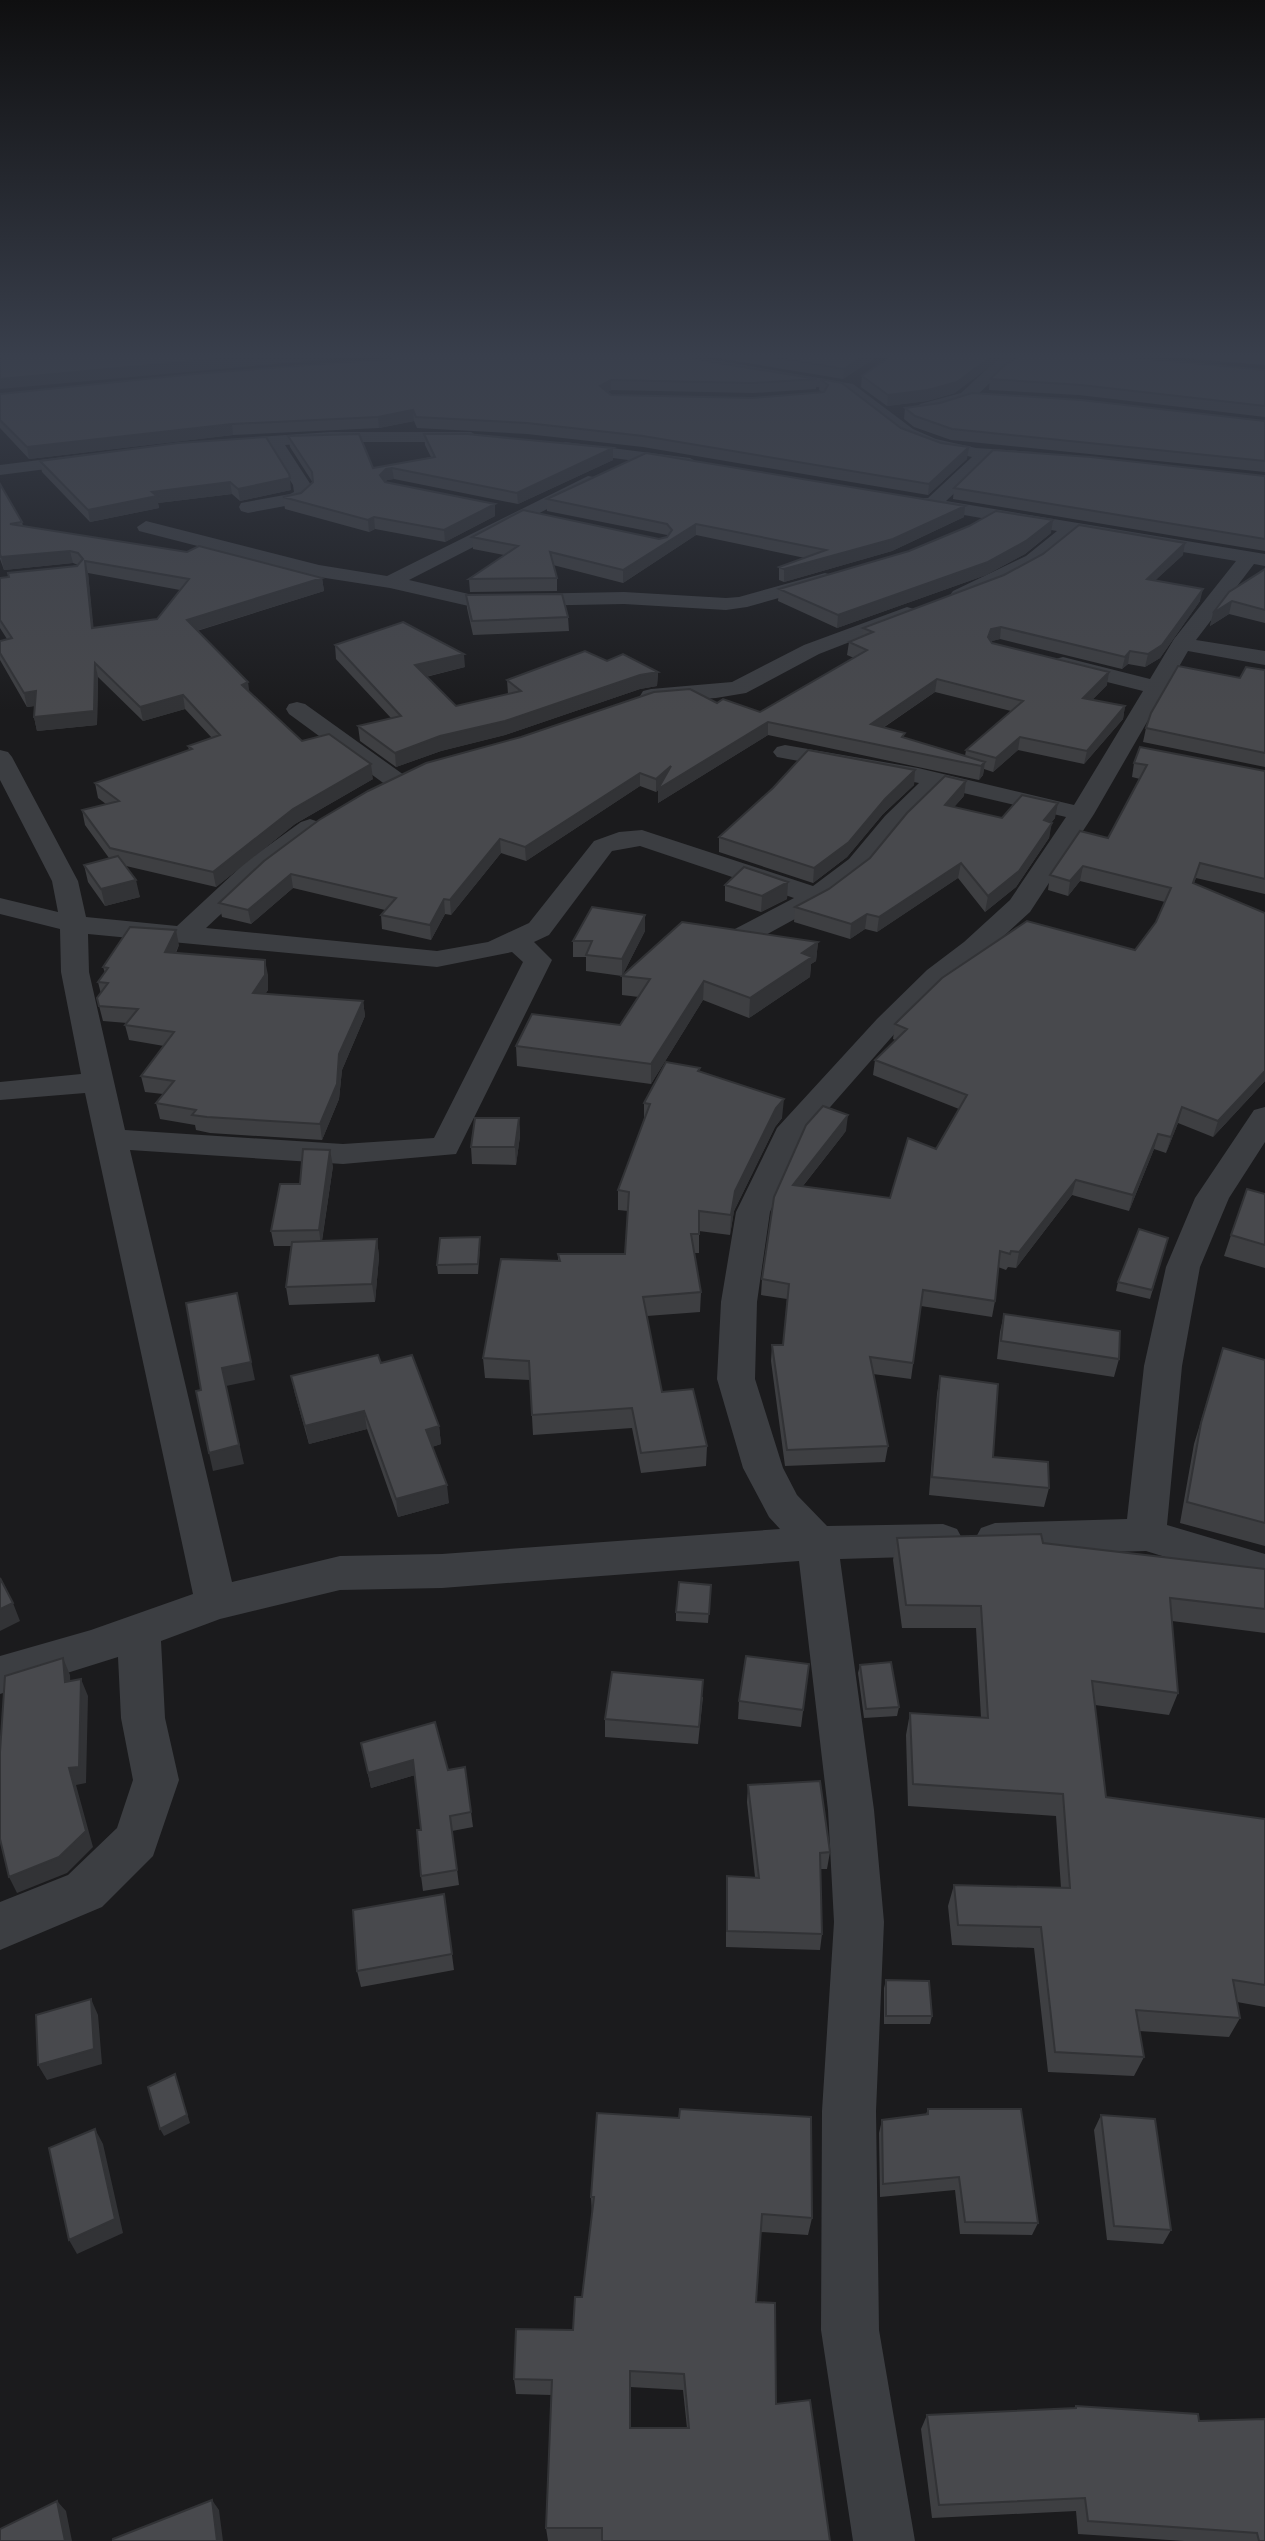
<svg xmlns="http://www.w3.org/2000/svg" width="1265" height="2541" viewBox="0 0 1265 2541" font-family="Figtree,sans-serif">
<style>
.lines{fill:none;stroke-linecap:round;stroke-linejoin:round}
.minor{fill:#3c3e42;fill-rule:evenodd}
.wall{fill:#3e3f42;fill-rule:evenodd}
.shaded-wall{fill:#323336}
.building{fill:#48494d;stroke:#323336;stroke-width:2;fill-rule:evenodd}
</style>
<rect width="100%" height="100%" fill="#1b1b1d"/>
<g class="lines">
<path class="minor" d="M667,356H692L853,384L913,429L936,439L976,448L1035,452L1044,457L1035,462L991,459L946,501L1265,554V566L1254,564L1196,640L1265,651V665L1188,651L1094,814L1030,912L984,954L947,982L897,1031L802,1139L770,1212L757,1302L755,1379L783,1468L797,1495L827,1526L943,1524L957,1529L963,1540L957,1551L943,1556L840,1559L874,1810L884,1922L876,2111L879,2330L915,2541H853L821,2330L822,2111L834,1922L828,1810L799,1561L442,1588L340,1590L220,1619L161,1641L165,1718L179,1780L153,1856L102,1907L0,1950V1902L68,1875L117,1828L133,1780L121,1718L118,1657L0,1694V1656L91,1630L193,1594L85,1093L0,1100V1082L81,1074L61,972L60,929L0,914V898L58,912L52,881L0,780V750L8,752L12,757L78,881L86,917L177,926L247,861L301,822L310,819L319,822L323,827L319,832L265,873L206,928L437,951L488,942L529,923L594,841L619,832L642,830L651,833L813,886L849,859L885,816L919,783L777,757L773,752L777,747L785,745L918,768L1074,805L1143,691L1055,669L1052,664L1055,659L1063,657L1150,679L1174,639L1236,561L1076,534L1040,564L967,599H953L950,595L953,591L1026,556L1057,531L911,506L908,502L911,498H928L972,457L925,447L901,437L842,391L712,370L669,359ZM942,788L1066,817L1010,900L964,942L927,970L877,1019L777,1128L736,1212L721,1302L717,1379L743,1468L769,1517L780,1529L442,1554L340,1556L232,1582L130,1150L343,1164L456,1154L552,960L534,942L549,935L612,851L640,846L794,898L731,931L727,937L731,943L741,945L751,943L826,902L867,871L903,826ZM88,934L437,967L512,952L523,962L434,1138L343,1144L125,1130L89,972Z
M1001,356L1072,357L1064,362L1011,363L973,399L926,412L918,407L920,404L961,393Z
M330,432H471L479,437L471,442H330L285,445L311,485L312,494L301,503L248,513L241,511L239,507L241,503L290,494L294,492L293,485L269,446L222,449L216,448L213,444L216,440Z
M565,442L690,458L699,463L690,468L559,451L556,447Z
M87,454L93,455L96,459L93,463L0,475V465Z
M588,476L594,477L597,481L594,485L409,580L473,595L624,592L726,598L739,597L825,573L832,575L835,579L832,583L747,607L726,610L624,604L473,607L390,588L319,577L139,531L137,527L146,521L319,565L387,576Z
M907,607L914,609L917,613L914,617L819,654L746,693L716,698L651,703L643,701L640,696L643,691L651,689L732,682L804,645Z
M297,702L305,704L404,775L407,780L404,785L395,787L386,785L289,714L286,709L289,704Z
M1265,1107V1142L1229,1198L1200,1267L1182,1366L1167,1525L1265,1554V1588L1146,1551L995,1555L981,1550L975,1539L981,1528L995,1523L1127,1519L1144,1366L1166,1267L1195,1198L1254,1110Z"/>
</g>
<path class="wall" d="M706,356H878L843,379Z
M1158,356H1265V365Z
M712,362L817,379L816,389L753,393L611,390L608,392L611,395L753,398L822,392L819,390L820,379L901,428L967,459L928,495L643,447L527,434L417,428L414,421L379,428L233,435L29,459L0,428V394Z
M1265,370V417L1079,395L989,390L990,379Z
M862,376L955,393L927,401L887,406L861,387Z
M905,408L1265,421V472L951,440L914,427L904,419Z
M424,434L613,448V460L518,504L394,479L387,480L385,482L495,504V516L445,542L375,529L369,532L285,509L283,497L301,493L313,483L290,447L288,436L373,468L431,457L425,445Z
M40,461L291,490L240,501L232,494L158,503L159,508L90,522L42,472Z
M1265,476V551L953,499L954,488Z
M0,484L22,522L23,526L322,578L324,591L197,631L250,692L302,741L373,779L295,824L216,887L126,866L140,897L105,906L88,882L84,865L109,858L85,825L82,810L106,804L98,798L95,783L189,750L188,746L212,738L185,709L143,721L98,677L97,725L37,731L34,717L35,706L27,707L0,660V641L7,639L0,628V578L78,565L73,563L4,570L0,559ZM88,573L180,590L157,619L93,628Z
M547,499L965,506L964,517L892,551L784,582L779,580V567L805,558L696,535L623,583L553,565L557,578V591L470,592L469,579L504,555L473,549L472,537L659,539L667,537V535L547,511Z
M1051,533L1025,554L986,575L837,628L778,601L779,589Z
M1183,555L1155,580L1200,601L1160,658L1145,667L1128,664L1122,669L1000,639L991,641L992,643L1107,685L1092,700L1125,706L1123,719L1084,764L1018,750L993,772L984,769L983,775L979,780L768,735L658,803V790L656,792L640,786L526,861L501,853L451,915L445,914L431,940L382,929L381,915L385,910L293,888L251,924L222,917L219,903L717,703L760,712L854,658L847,655L849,642L862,637L863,628ZM935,692L1011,711L966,750L965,756L905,738L883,728Z
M1265,569V623L1229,614L1210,626L1213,613Z
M466,595L568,617L569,631L473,635L467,608Z
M335,645L465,667L426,677L456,706L508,694L507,680L607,661L658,672L657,686L640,689L505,735L441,751L396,767L360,741L358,726L391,718L336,659Z
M1265,670V767L1143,742L1146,728L1240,678Z
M1134,763L1265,771V894L1196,878L1194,883L1265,913V1081L1213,1137L1178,1123L1166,1153L1154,1149L1129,1211L1072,1195L1016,1268L1008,1267L1006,1270L998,1267L995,1301L992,1317L921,1306L911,1379L873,1374L888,1446L885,1462L785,1466L771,1361L772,1345H783L787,1299L761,1295L762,1279L774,1197L846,1131L803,1186L890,1198L936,1149L959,1109L873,1075L875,1060L895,1040L893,1039L895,1024L1135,950L1156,922L1165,902L1080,881L1068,896L1048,890L1050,875L1108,838L1140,779L1132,777Z
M915,770L914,785L883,814L847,857L813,883L719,852V837Z
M964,796L954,807L1002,818H1055L1051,823L1049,838L1016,887L985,912L958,878L877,932L865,929L850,939L794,922L795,907L829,889Z
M788,882L787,899L761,912L725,901V885Z
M645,931L622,976L586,971V957H573V941Z
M818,942L816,961L811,964L810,977L749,1018L703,1000L651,1084L517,1066L516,1046L620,1025L639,997L622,995V976Z
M179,945L176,953L268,975V990L265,994L363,1001L365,1016L342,1070L339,1099L322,1140L210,1133L196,1130L195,1125L160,1119L156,1103L163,1094L145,1092L141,1076L164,1046L129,1040L125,1025L127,1023L103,1021L97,998L101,994L98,982L105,973L103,967Z
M699,1071L782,1118L775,1127L734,1211L730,1235L699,1231V1253H694L701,1292L700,1312L647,1316L662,1392L707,1446L706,1466L641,1473L632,1428L533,1435L530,1380L485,1378L483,1358L558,1261V1254H625L628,1211L618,1210V1190L644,1120V1103Z
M519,1118L520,1136L516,1165L472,1164L471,1147Z
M333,1166L322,1241L377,1239L379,1257L375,1302L289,1305L286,1287L291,1246H274L271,1231L300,1184Z
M1265,1194V1268L1224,1256L1231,1235Z
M1168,1238L1150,1299L1116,1291L1118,1282Z
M480,1246L478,1274H438L437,1265Z
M1004,1314L1119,1359L1114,1377L997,1359L1000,1332Z
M1223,1348L1265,1360V1546L1180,1523L1194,1444Z
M381,1363L439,1426L441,1444L432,1447L449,1503L398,1517L367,1429L309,1444L295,1394L291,1376Z
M940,1376L993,1457L1049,1488L1044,1507L929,1495L937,1394Z
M897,1538L1043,1543L1265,1569V1633L1172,1621L1178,1693L1169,1715L1095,1705L1106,1797L1265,1819V2007L1237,2002L1240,2018L1229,2037L1139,2031L1144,2057L1134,2076L1048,2072L1034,1948L952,1945L948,1906L954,1885L1061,1888L1056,1816L908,1806L906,1735L910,1713L981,1718L976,1628H902L893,1560Z
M711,1585L708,1623L676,1621V1612Z
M809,1664L801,1727L738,1719L739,1701Z
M860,1665L899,1707L897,1716L864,1718L858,1673Z
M703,1697L698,1744L605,1737V1719Z
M361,1743L448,1770L465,1767L473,1827L452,1831L459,1885L423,1891L421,1876V1830L415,1775L371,1788Z
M748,1785L830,1852L827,1869H820L822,1934L820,1950L726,1947V1893L727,1876L755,1877L747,1802Z
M444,1894L454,1970L361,1987L357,1971Z
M886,1980L932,2016L930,2024H884V1988Z
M928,2109L1038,2223L1032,2235L960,2234L955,2190L880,2197L879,2133L882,2120L926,2114Z
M1101,2115L1171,2230L1163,2244L1107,2240L1094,2130Z
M591,2197L812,2218L808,2235L761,2232L756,2302L776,2404L830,2541H548L546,2528L551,2395L516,2394L514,2379L573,2330L582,2297L592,2215ZM630,2387L683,2390L687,2428H630Z
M1076,2406L1199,2421L1265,2541H1184L1078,2534L1076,2511L932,2518L921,2429L927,2415L1074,2408Z"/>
<path class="shaded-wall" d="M249,356H362L0,389V379Z
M863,356H878L843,379L844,369Z
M992,356H1004L955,393L927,401L887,406L888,395Z
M611,380V390L601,397L600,386Z
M413,410L414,421L379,428L378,417Z
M232,424L233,435L29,459L27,447Z
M969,447L967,459L928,495L929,484Z
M613,448V460L518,504L517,493Z
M392,468L394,479L387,480L381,487L380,475L386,469Z
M290,478L291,490L240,501L238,489Z
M230,482L232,494L158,503L159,508L90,522L88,510L152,492Z
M495,504V516L445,542L444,530Z
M965,506L964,517L892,551L784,582V569Z
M374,517L375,529L369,532L368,520Z
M1053,520L1051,533L1025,554L986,575L837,628L838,615Z
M696,524V535L623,583V570Z
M1185,543L1183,555L1144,591L1147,579Z
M70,551L73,563L4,570L1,557Z
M85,561L88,573L95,641L92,628Z
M322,578L324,591L189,633L187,620Z
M1203,589L1200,601L1160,658L1145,667L1148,654Z
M1232,601L1229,614L1210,626L1213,613Z
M1001,627L1000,639L989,642L988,637L991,629Z
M1130,651L1128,664L1122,669L1125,657Z
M464,654L465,667L416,679L415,665Z
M95,663L98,677L97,725L37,731L34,717Z
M658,672L657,686L640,689L505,735L441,751L396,767L395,753L440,736L640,675Z
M1109,672L1107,685L1081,711L1083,698Z
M937,679L935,692L869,737L871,724Z
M248,682L250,696L242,685Z
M36,691L39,705L27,707L24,693Z
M183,695L185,709L143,721L140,707Z
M1125,706L1123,719L1084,764L1087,751Z
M768,722V735L658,803V790L656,792V779L671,766Z
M1020,737L1018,750L993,772L996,758Z
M985,762L983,775L979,780L981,766Z
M371,764L373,779L295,824L216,887L213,872L293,809Z
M915,770L914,785L883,814L847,857L813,883L814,868Z
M640,773V786L526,861L525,847Z
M966,781L964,796L943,819L945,805Z
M1058,803L1055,818L1041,835L1044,820Z
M1052,823L1049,838L1016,887L985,912L988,896Z
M500,839L501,853L451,915L450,900Z
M961,863L958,878L877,932L879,917Z
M1083,866L1080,881L1068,896L1070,881Z
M291,874L293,888L251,924L248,910Z
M136,880L140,897L105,906L101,889Z
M788,882L787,899L761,912L762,896Z
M444,899L445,914L431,940L430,925Z
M867,914L865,929L850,939L851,924Z
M645,915V931L622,976V959Z
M176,930L179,945L168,967L165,952Z
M818,942L816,961L811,964L810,977L749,1018L750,998L802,953Z
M265,960L268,975V990L256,1008L253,993Z
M704,981L703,1000L651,1084V1064Z
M363,1001L365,1016L342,1070L339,1099L322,1140L320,1124L339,1054Z
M1265,1071V1081L1213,1137L1218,1121Z
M784,1099L782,1118L775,1127L734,1211L730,1235L731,1215L735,1191L776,1108Z
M1182,1107L1178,1123L1166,1153L1171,1137Z
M848,1115L846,1131L791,1201L793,1185Z
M519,1118L520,1136L516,1165L515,1147Z
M1158,1134L1154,1149L1129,1211L1133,1195Z
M330,1150L333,1166L321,1246L319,1230Z
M1076,1180L1072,1195L1016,1268L1019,1252Z
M377,1239L379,1257L375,1302L372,1284Z
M237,1293L255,1380L226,1386L244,1464L213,1471L209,1453L222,1368Z
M364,1411L367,1429L309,1444L305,1426Z
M439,1426L441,1444L428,1448L426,1430Z
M447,1485L449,1503L398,1517L396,1499Z
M13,1603L20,1621L0,1631V1609Z
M63,1658L70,1675L71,1699L65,1682Z
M81,1679L88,1696L86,1783L76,1785L93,1847L67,1873L17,1893L9,1877L69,1768Z
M413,1760L415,1775L371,1788L368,1773Z
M91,1999L98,2015L102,2064L47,2080L38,2065Z
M175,2074L190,2123L164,2136L160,2129Z
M95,2129L103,2144L123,2233L77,2254L69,2240Z
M212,2500L219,2510L223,2541H217Z
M57,2501L66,2511L72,2541H65Z"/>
<path class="building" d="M0,356H249L0,379Z
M396,356H686L712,362L817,379L753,383L611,380L600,386L611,395L753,398L824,392L828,385L820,379L842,383L901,428L941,443L969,447L929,484L643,436L527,423L416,417L413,410L378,417L232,424L27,447L0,420V394L194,374L388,359Z
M767,356H863L844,369Z
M891,356H992L957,382L928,390L888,395L862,376Z
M1020,356H1119L1265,370V406L1081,385L990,379L1006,364Z
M972,393L1081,400L1265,421V461L952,429L915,416L905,408L940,403Z
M359,434L373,468L435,457L424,434H467L613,448L517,493L392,468L386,469L380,475L385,482L495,504L444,530L374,517L368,520L283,497L301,493L313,482L312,472L288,436Z
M266,437L289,474L290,478L238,489L230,482L152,492L157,496L88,510L40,461L178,443Z
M993,450L1091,457L1265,476V539L954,488Z
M646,453L965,506L893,539L784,569L779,567L826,550L696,524L623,570L550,552L557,578L469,579L518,546L472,537L523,510L659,539L667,537L672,530L667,524L547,499Z
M0,484L22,522L10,524L187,552L199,546L322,578L187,620L248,682L242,685L302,741L329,734L371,764L293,809L213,872L110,848L82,810L119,801L95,783L192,749L188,746L220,735L183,695L140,707L95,663L94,711L34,717L36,691L24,693L0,653V641L12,638L0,620V578L9,577L8,573L77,566L83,559L78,553L70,551L1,557L0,554ZM85,561L189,579L157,619L92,628Z
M996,511L1053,520L1026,541L988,562L838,615L779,589L909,551L969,526Z
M1079,525L1185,543L1147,579L1203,589L1162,645L1148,654L1130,651L1125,657L1001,627L991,629L988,637L992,643L1109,672L1083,698L1125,706L1087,751L1020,737L996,758L966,750L1023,701L937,679L871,724L905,733L902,737L985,762L981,766L768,722L658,789L671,766L656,779L640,773L525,847L500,839L450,900L444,899L430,925L381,915L396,898L291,874L248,910L219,903L264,861L319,820L368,791L426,763L521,737L654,692L690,689L717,703L723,699L760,712L867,650L849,642L873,632L863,628L1004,575L1043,554Z
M1265,569V610L1232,601L1213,613L1229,592Z
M562,594L568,617L472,621L466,595Z
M403,622L464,654L415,665L456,706L521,691L507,680L585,651L607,661L623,654L658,672L640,675L505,721L440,736L395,753L358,726L401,716L335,645Z
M1178,666L1240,678L1246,667L1265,670V753L1146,728L1151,713Z
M1140,747L1265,771V879L1200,863L1193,883L1265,913V1071L1218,1121L1182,1107L1171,1137L1158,1134L1133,1195L1076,1180L1019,1252L1011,1251L1010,1254L1000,1251L995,1301L923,1290L913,1363L870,1357L888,1446L787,1450L772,1345H783L789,1284L762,1279L774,1197L806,1125L823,1106L848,1115L793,1185L890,1198L908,1138L936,1149L967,1095L875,1060L907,1029L895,1024L901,1018L942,978L1027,921L1135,950L1156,922L1171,888L1083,866L1070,881L1050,875L1080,831L1108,838L1147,765L1134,763Z
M808,750L915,770L885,799L849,842L814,868L719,837L773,788Z
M945,776L966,781L945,805L1002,818L1022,795L1058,803L1044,820L1052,823L1019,871L988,896L961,863L879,917L867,914L851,924L795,907L829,889L870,858L907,813Z
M118,856L136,880L101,889L84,865Z
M744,867L788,882L762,896L725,885Z
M592,907L645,915L622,959L586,955L592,941H573Z
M682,922L818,942L802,953L812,957L750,998L704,981L651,1064L516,1046L532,1014L620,1025L650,979L622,976Z
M130,927L176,930L165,952L265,960V975L253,993L363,1001L339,1054L337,1084L320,1124L207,1117L192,1115L196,1110L156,1103L174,1081L141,1076L174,1032L125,1025L138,1009L99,1006L97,998L108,983L98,982L108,968L103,967Z
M666,1062L700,1068L698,1071L784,1099L776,1108L735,1191L731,1215L699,1211V1234H691L701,1292L643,1297L662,1392L693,1389L707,1446L641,1453L632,1408L532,1415L529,1361L483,1358L501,1259L560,1261L558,1254H625L629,1192L618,1190L650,1104L644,1103Z
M475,1118H519L515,1147H471Z
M303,1149L330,1150L319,1230L271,1231L280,1184H300Z
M1247,1189L1265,1194V1245L1231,1235Z
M1139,1229L1168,1238L1152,1290L1118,1282Z
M480,1237L478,1264L437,1265L440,1238Z
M377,1239L372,1284L286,1287L292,1242Z
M237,1293L251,1362L222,1368L239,1445L209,1453L196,1391L201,1390L186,1303Z
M1004,1314L1120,1331L1119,1359L1001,1341Z
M1223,1348L1265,1360V1523L1187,1502L1201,1423Z
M378,1355L381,1363L412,1355L439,1426L426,1430L447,1485L396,1499L364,1411L305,1426L291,1376Z
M940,1376L998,1384L993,1457L1048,1462L1049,1488L932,1477Z
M1041,1534L1043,1543L1265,1569V1609L1170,1598L1178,1693L1092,1681L1106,1797L1265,1819V1985L1233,1980L1240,2018L1136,2010L1144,2057L1055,2052L1041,1927L958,1925L954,1885L1070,1888L1063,1794L913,1784L910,1713L988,1718L981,1606L906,1605L897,1538Z
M0,1578L13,1603L0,1609Z
M679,1582L711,1585L709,1614L676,1612Z
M746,1656L809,1664L803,1710L739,1701Z
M63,1658L65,1682L81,1679L79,1767L69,1768L86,1831L59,1857L9,1877L0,1839V1752L5,1676Z
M891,1662L899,1707L866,1709L860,1665Z
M612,1672L703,1680L699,1727L605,1719Z
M435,1722L448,1770L465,1767L471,1812L450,1816L457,1870L421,1876L417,1830H421L413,1760L368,1773L361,1743Z
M820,1781L830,1852L820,1853L822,1934L727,1931V1876L759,1878L748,1785Z
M444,1894L452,1954L357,1971L353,1910Z
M886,1980L929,1981L932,2016H886Z
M91,1999L94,2049L38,2065L36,2015Z
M175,2074L187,2115L160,2129L148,2087Z
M680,2109L811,2117L812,2218L762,2214L756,2302L775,2303L776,2404L810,2400L830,2541H602V2528H546L552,2380L514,2379L516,2329L573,2330L575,2297H582L594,2197H591L597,2113L679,2118ZM630,2371L684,2374L689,2428H630Z
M928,2109H1021L1038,2223L965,2222L959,2177L883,2184L882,2120L928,2114Z
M1101,2115L1155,2119L1171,2230L1114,2226Z
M95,2129L115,2219L69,2240L49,2148Z
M1076,2406L1198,2414L1199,2421L1265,2419V2541H1259L1257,2533L1088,2521L1085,2498L939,2505L927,2415L1076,2408Z
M212,2500L217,2541H113V2539Z
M57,2501L65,2541H0V2529Z"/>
<linearGradient id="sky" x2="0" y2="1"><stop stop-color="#0f0f10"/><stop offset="0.5" stop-color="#393f4c"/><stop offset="1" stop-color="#393f4c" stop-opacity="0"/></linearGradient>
<rect width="1265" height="711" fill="url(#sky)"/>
</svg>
